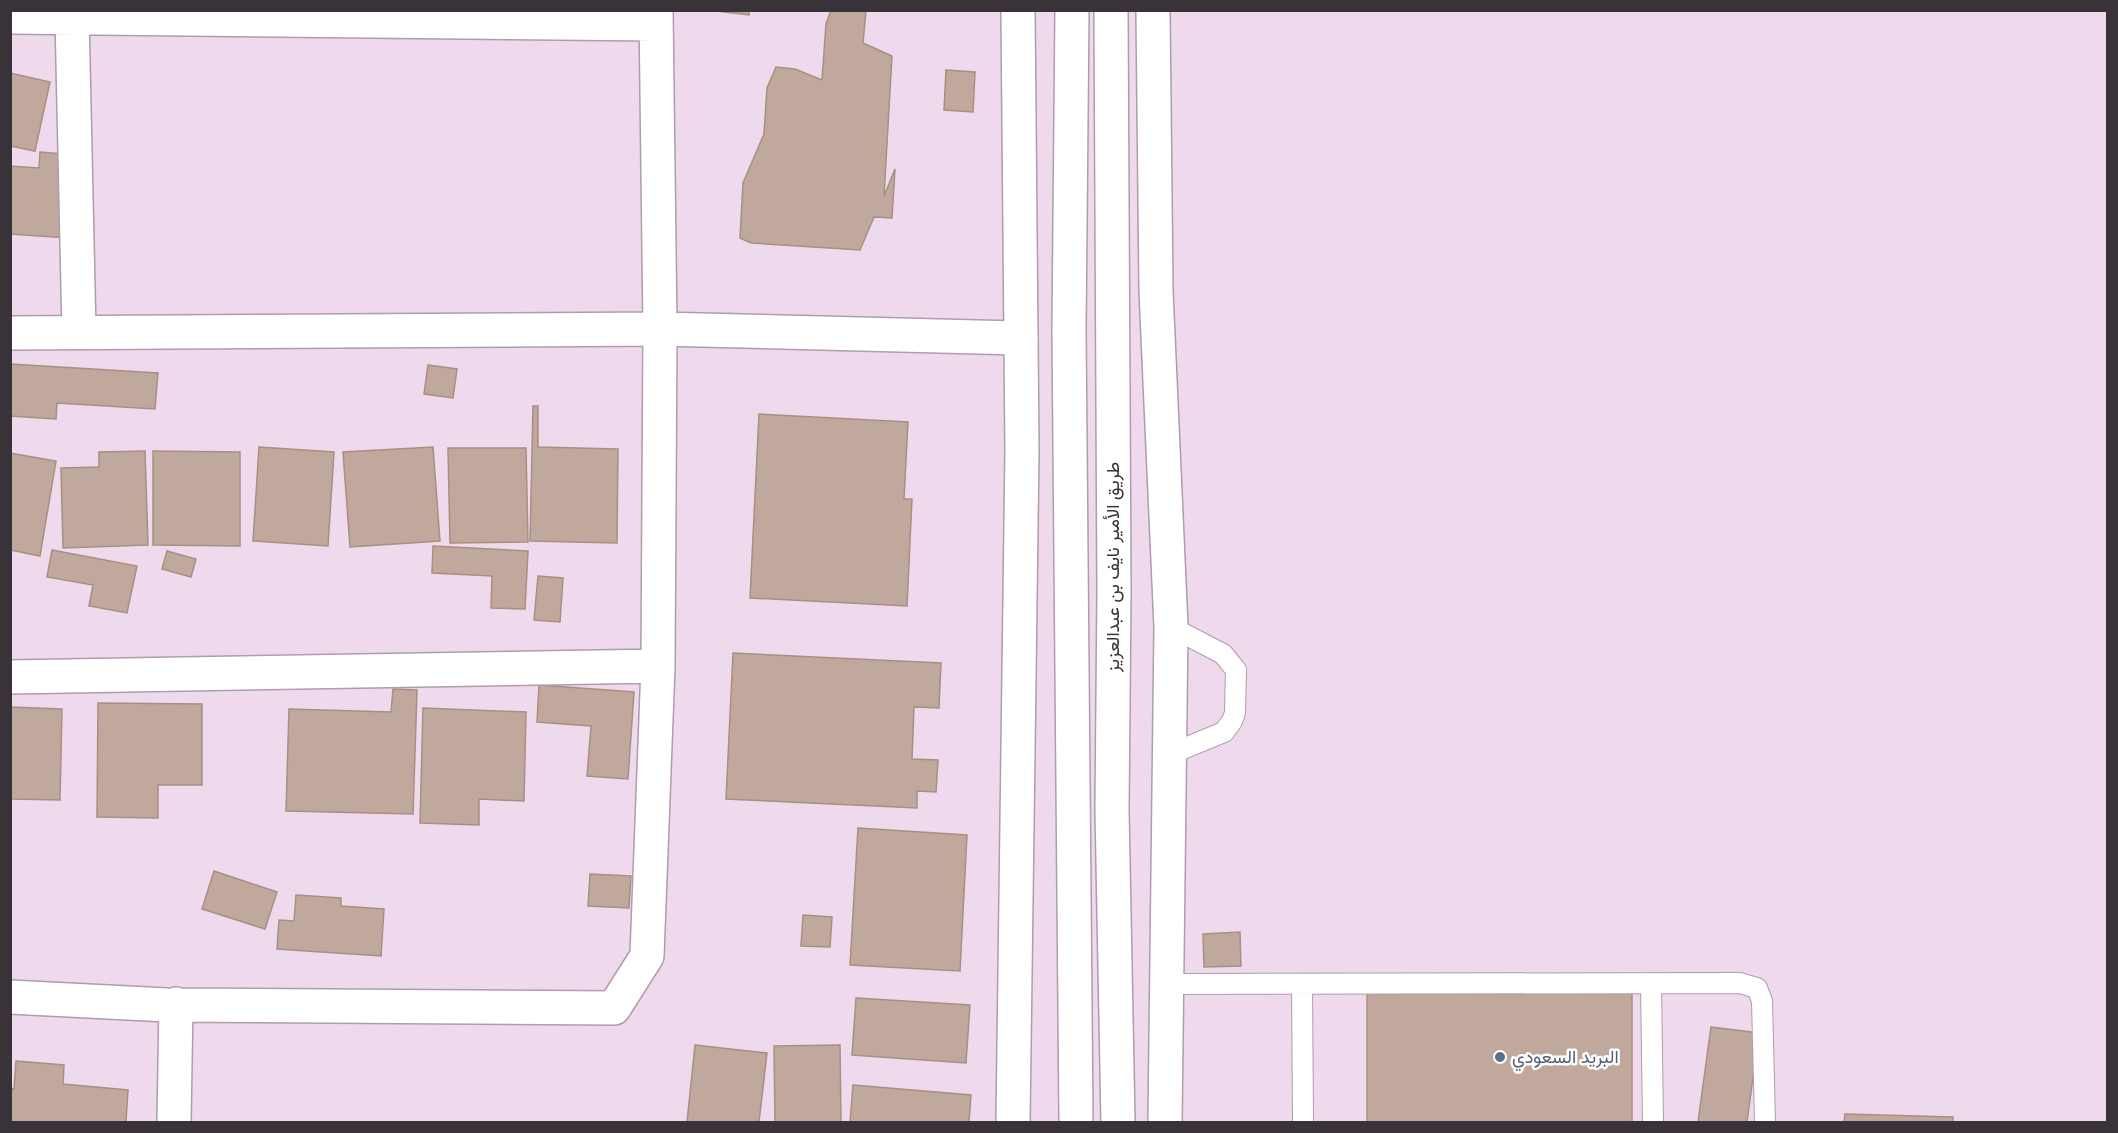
<svg xmlns="http://www.w3.org/2000/svg" width="2118" height="1133" viewBox="0 0 2118 1133" font-family="'Varela Round',Vazirmatn,sans-serif">
<style>
.building{fill:#c1a89c;stroke:#a78f84;stroke-width:1.5}
.lines{fill:none;stroke-linecap:round;stroke-linejoin:round}
.lane-casing{stroke:#af9cad;stroke-width:22}
.street-casing{stroke:#af9cad;stroke-width:36}
.secondary-casing{stroke:#af9cad;stroke-width:36}
.primary-casing{stroke:#af9cad;stroke-width:36}
.lane{stroke:#fff;stroke-width:20}
.street{stroke:#fff;stroke-width:33}
.secondary{stroke:#fff;stroke-width:33}
.primary{stroke:#fff;stroke-width:33}
.service-dot{fill:#5c6f8a;stroke:#fff;stroke-width:2}
.labels{text-anchor:middle;stroke-width:5;stroke-linejoin:round;paint-order:stroke}
.street-label{font-size:18px;fill:#3a3239;stroke:#fff}
.service-label{font-size:18px;fill:#4e5e75;stroke:#fff;text-anchor:start}
</style>
<rect width="100%" height="100%" fill="#eedaec"/>
<path class="building" d="M708,10H749V15Z
M831,10H866L863,43L892,56L884,196L895,169L892,218L874,217L860,250L751,243L740,238L743,183L764,134L767,88L776,67L795,69L822,80L826,24Z
M946,70L975,72L973,112L944,110Z
M10,73L50,82L35,151L10,146Z
M40,152L73,155L68,238L10,234V166L39,168Z
M10,364L158,373L155,409L57,403L56,419L10,416Z
M428,365L457,369L453,398L424,394Z
M533,406H538V447L618,449L617,543L530,541Z
M759,414L908,422L904,499H912L907,606L750,598Z
M259,447L334,452L328,546L253,541Z
M433,447L440,541L350,547L343,452Z
M448,448H526L528,542L450,543Z
M145,451L148,545L63,548L61,468L99,467V452Z
M153,451L240,452V546L153,545Z
M10,453L56,461L40,556L10,550Z
M433,546L528,551L525,609L491,608L492,576L432,573Z
M52,550L137,566L127,613L89,606L93,585L47,577Z
M167,551L196,559L191,577L162,569Z
M538,576L563,578L560,622L534,620Z
M733,653L941,663L939,708L914,707L912,759L938,760L936,792L917,791V808L726,799Z
M539,685L634,692L628,779L587,776L591,726L537,722Z
M393,689L417,690L413,814L286,811L289,709L391,712Z
M98,703L202,704V785H158V818L97,817Z
M10,707L62,709L60,800L10,799Z
M423,708L526,712L524,801L479,799V825L420,823Z
M858,828L967,835L960,971L850,965Z
M214,871L277,892L265,929L202,909Z
M590,874L631,876L629,908L588,906Z
M296,895L341,898V906L384,909L381,956L277,949L279,920L294,921Z
M803,915L832,917L830,947L801,946Z
M1240,932L1241,966L1204,967L1203,934Z
M1367,990L1632,992V1122H1367Z
M856,998L970,1005L966,1063L852,1055Z
M1711,1027L1759,1033L1747,1122H1698Z
M695,1045L767,1053L759,1122H687Z
M840,1045L841,1122H775L774,1046Z
M16,1061L64,1065L63,1084L128,1090L126,1122H10V1088L14,1089Z
M853,1085L971,1095L969,1122H850Z
M1845,1114L1953,1117V1122H1844Z"/>
<g class="lines">
<g class="lane-casing">
<path id="lane" d="M1168,755L1224,732L1232,721L1235,713L1236,670L1223,654L1171,627
M1167,984L1740,983L1757,988L1762,1001L1765,1122
M1302,984L1303,1122
M1651,984L1653,1122"/>
</g>
<g class="street-casing">
<path id="street" d="M10,17L656,24
M72,17L79,332
M10,333L660,329L1021,338
M10,677L658,666
M10,997L167,1005L614,1008L647,956L658,666L660,329L656,10
M174,1122L176,1004"/>
</g>
<g class="secondary-casing">
<path id="secondary" d="M1153,10L1156,291L1171,627L1165,1122
M1013,1122L1022,451L1018,10"/>
</g>
<g class="primary-casing">
<path id="primary" d="M1072,10L1069,331L1076,1122
M1111,10L1114,592L1112,810L1118,1122"/>
</g>
<use href="#lane" class="lane"/>
<use href="#street" class="street"/>
<use href="#secondary" class="secondary"/>
<use href="#primary" class="primary"/>
</g>
<circle class="service-dot" cx="1500" cy="1057" r="6"/>
<g class="labels">
<g class="street-label">
<text transform="translate(1113 567) rotate(-90)" y="6">طريق الأمير نايف بن عبدالعزيز</text>
</g>
<g class="service-label">
<text x="1512" y="1063">البريد السعودي</text>
</g>
</g>
<rect width="2118" height="1133" fill="none" stroke="#3a3239" stroke-width="24"/>
</svg>
